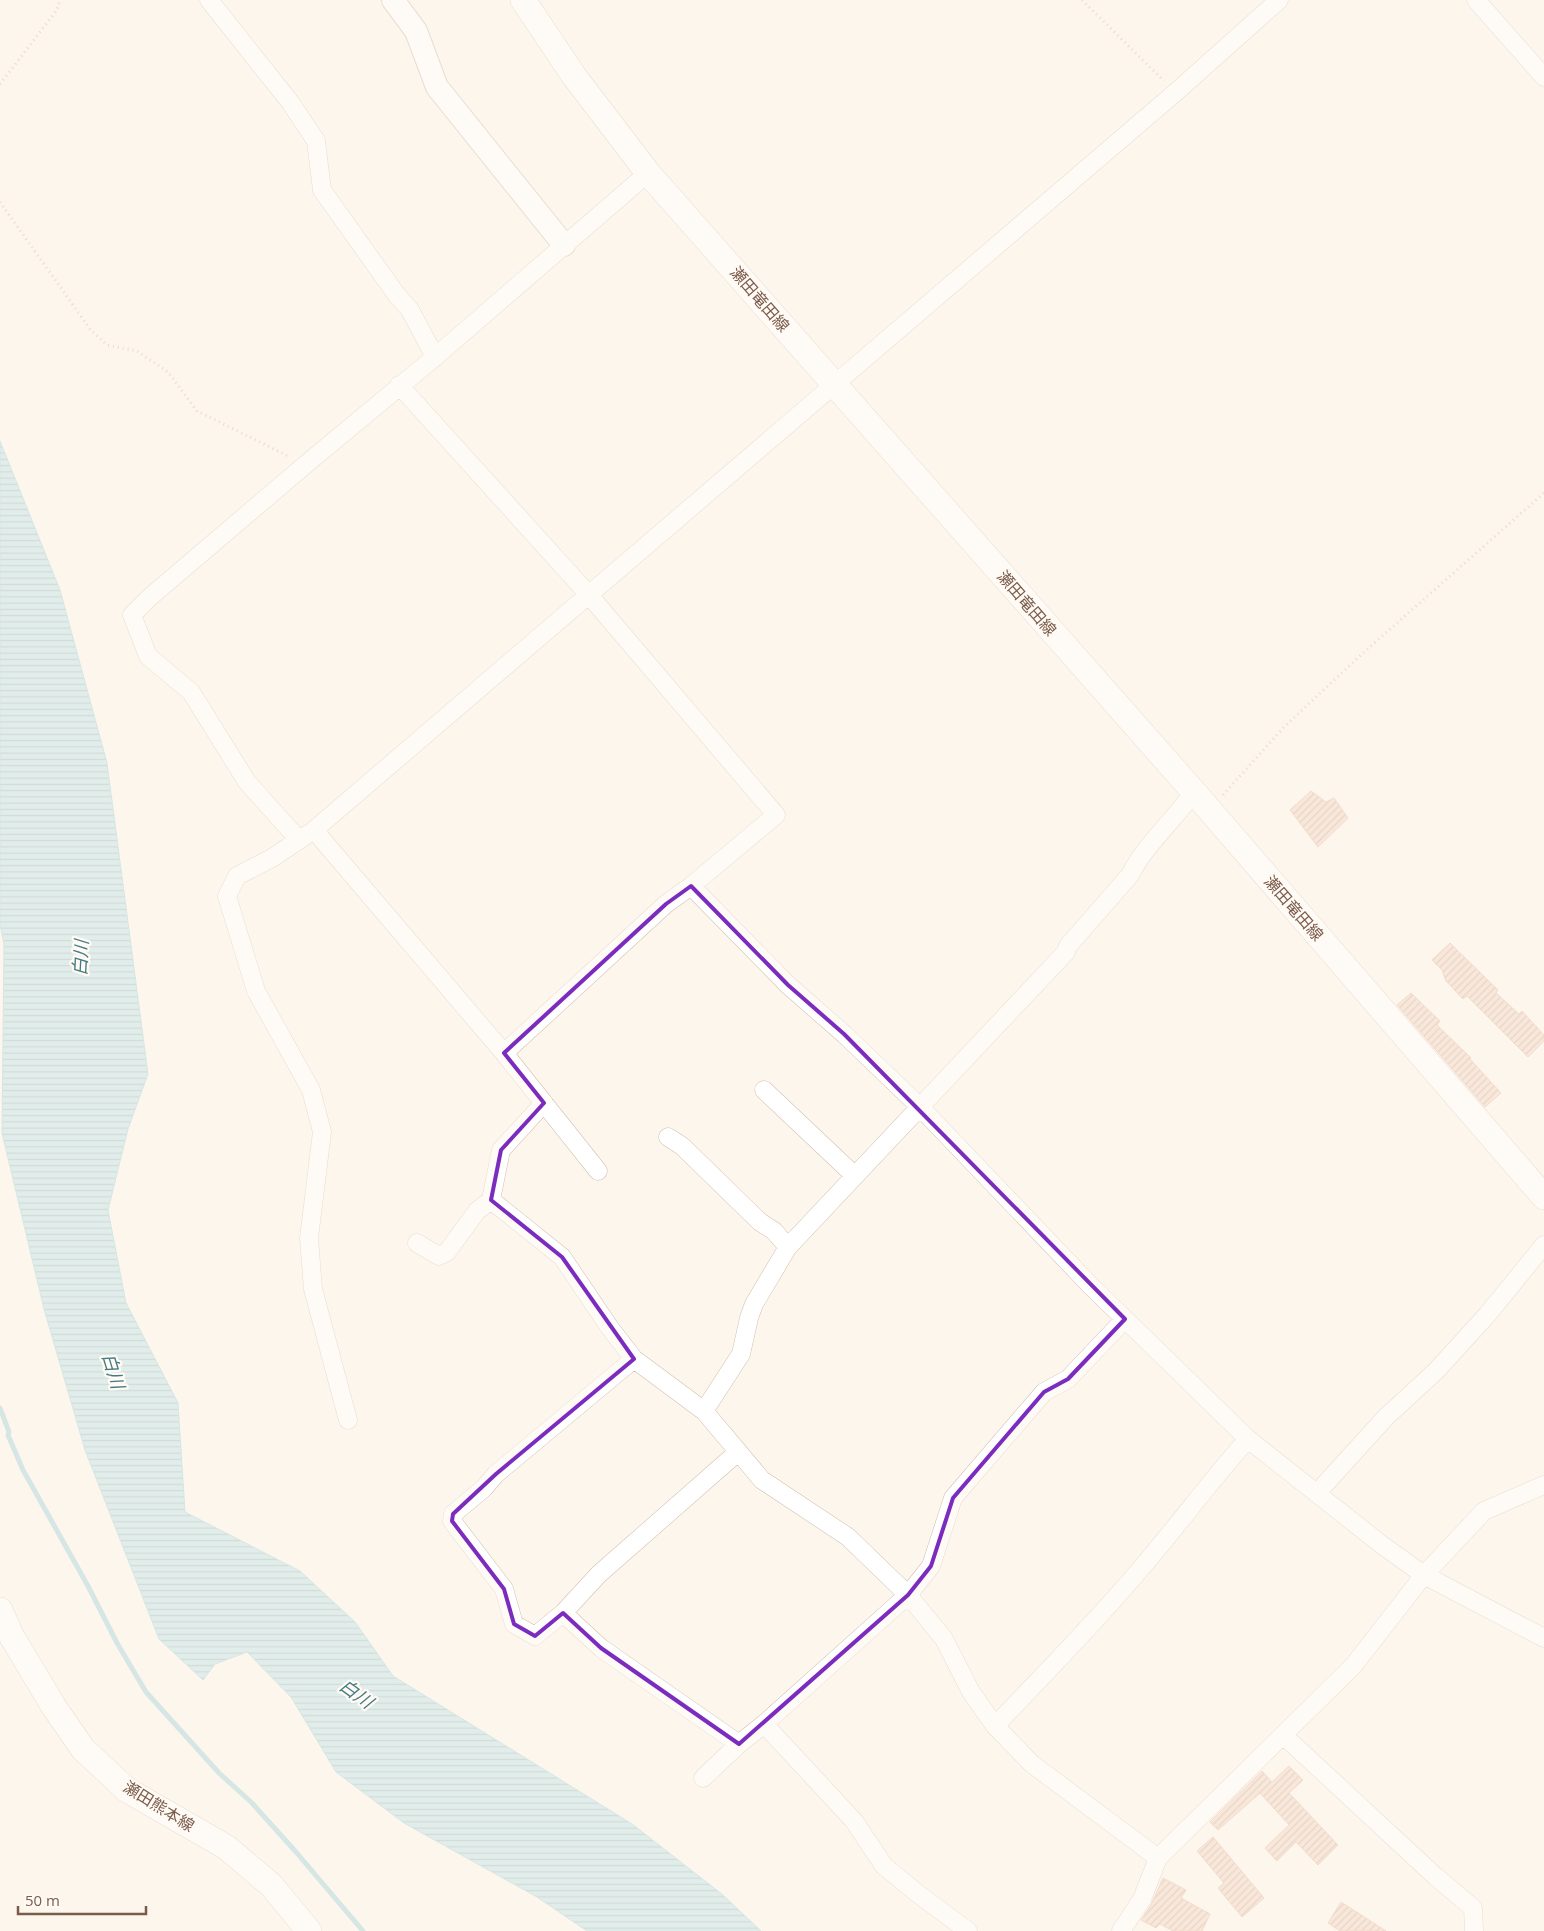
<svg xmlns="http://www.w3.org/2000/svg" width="1544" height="1931" viewBox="0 0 1544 1931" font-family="'Open Sans','Noto Sans JP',sans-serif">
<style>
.water{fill:url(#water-rules);stroke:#a5d3da}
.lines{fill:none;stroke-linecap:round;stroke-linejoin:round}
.stream{stroke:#a5d3da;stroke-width:5}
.building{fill:url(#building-hatch);stroke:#e6bba3}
.minor-casing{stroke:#d1beb0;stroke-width:19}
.tertiary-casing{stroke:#d1beb0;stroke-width:24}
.secondary-casing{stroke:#d6c0b0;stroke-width:26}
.path{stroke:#d9b8a5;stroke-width:3;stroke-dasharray:1 4;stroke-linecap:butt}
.minor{stroke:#fff;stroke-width:18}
.tertiary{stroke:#fff;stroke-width:22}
.secondary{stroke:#fff;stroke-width:25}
.marked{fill:none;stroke:#7b2cbf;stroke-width:4;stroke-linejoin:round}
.labels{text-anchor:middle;stroke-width:4.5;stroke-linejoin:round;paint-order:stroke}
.street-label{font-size:16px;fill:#7a5c4d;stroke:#fffaf3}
.water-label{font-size:18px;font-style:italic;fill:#437c86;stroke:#fffaf3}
</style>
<defs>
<pattern id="water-rules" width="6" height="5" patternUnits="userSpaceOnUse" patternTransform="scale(1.25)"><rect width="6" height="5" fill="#bfe3e8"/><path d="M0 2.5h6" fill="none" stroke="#a0bbbe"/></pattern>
<pattern id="building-hatch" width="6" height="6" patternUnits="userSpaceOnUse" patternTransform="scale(1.25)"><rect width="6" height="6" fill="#f3d5c3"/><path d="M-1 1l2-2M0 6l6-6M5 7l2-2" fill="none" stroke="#cab0a1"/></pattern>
</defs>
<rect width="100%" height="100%" fill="#fdf6ec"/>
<path class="water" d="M0,441L60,590L107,763L148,1074L128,1129L108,1210L126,1303L178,1403L185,1512L300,1571L355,1622L393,1676L632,1824L723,1895L761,1931H587L537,1897L404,1823L336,1772L291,1697L247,1652L215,1664L203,1680L159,1639L85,1450L44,1309L2,1133L4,944L0,925Z"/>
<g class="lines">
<path class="stream" d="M0,1408L9,1432L8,1435L23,1470L88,1586L117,1643L146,1692L219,1773L251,1802L296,1852L363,1931"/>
</g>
<path class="building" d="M1311,791L1326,802L1334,798L1348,818L1318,847L1290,810Z
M1450,943L1498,990L1496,993L1519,1014L1522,1011L1544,1035V1041L1528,1057L1467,996L1463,999L1446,981L1442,970L1432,960Z
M1411,993L1440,1021L1437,1025L1471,1058L1470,1059L1501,1093L1485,1107L1397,1005Z
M1289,1766L1303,1780L1289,1793L1338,1845L1318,1865L1296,1842L1277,1861L1265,1848L1289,1825L1260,1793L1218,1830L1210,1822L1262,1771L1272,1782Z
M1213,1837L1264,1898L1242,1917L1218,1888L1224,1883L1197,1851Z
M1163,1878L1186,1890L1181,1898L1210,1914L1202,1931H1173L1160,1924L1156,1928L1141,1920L1151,1905Z
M1341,1902L1386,1931H1340L1328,1923Z"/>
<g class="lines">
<g class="minor-casing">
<path id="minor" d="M209,0L290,102L316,141L322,190L396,294L410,310L435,357
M1476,0L1544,77
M399,385L589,595L776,815L691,886L666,904L504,1053
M308,834L272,858L237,876L227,896L256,991L311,1090L322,1132L309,1238L313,1289L348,1420
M299,840L247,782L191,692L148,656L132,615L150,597L305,465L435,357L648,173
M691,886L788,985L844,1034L919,1106L1091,1286L1248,1439L1382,1545L1424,1575L1544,1638
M764,1090L854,1175
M544,1103L501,1150L491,1200L562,1257L610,1328L634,1359L704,1411L762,1480L848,1537L908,1595L944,1639L971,1692L995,1726L1032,1764L1158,1858
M668,1137L682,1146L760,1222L774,1231L788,1247
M598,1171L504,1053L314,830L1176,92L1279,0
M417,1243L439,1256L447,1252L477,1211L491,1200
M704,1411L741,1354L749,1318L754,1304L788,1247L1066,952L1068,946L1130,875C1145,845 1174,820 1194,792
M738,1452L599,1574L563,1613L601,1648L739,1744L764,1724L854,1821L884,1866L917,1893L968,1931
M1317,1493L1386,1417L1436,1371L1487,1315L1544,1245
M563,1613L535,1636L514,1624L504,1589L452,1521L453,1514L484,1488L496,1474L634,1359
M764,1724L908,1595L931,1566L953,1498L1044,1392L1068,1379L1125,1319
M995,1726C1045,1673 1096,1622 1143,1566C1179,1524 1211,1480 1248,1439
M1283,1735L1435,1876L1473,1908L1474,1931
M703,1778L739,1744
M1121,1931L1142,1899L1158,1858L1353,1666L1424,1575L1484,1511L1544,1485"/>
</g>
<g class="tertiary-casing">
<path id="tertiary" d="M393,0L416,31L437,87L564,245"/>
</g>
<g class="secondary-casing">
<path id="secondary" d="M523,0L574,76L648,173L1194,792L1544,1197
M0,1610L12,1637L54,1707L83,1749L127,1790L226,1847L271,1885L309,1931"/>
</g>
<path class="path" d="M1082,0L1164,81
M0,84L57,10L60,0
M0,202L90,329L107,345L137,351L168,372L197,411L290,457
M1223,795L1284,727L1363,653L1544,493"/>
<use href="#minor" class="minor"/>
<use href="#tertiary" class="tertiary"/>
<use href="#secondary" class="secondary"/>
</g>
<path d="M0 0H1544V1931H0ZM691,886L788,985L844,1034L1125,1319L1068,1379L1044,1392L953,1498L931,1566L908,1595L739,1744L601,1648L563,1613L535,1636L514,1624L504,1589L452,1521L453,1514L496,1474L634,1359L562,1257L491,1200L501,1150L544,1103L504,1053L666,904Z" fill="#fdf6ec" fill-opacity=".55" fill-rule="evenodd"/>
<path class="marked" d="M691,886L788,985L844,1034L1125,1319L1068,1379L1044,1392L953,1498L931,1566L908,1595L739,1744L601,1648L563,1613L535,1636L514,1624L504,1589L452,1521L453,1514L496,1474L634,1359L562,1257L491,1200L501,1150L544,1103L504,1053L666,904Z"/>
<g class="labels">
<g class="street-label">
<text transform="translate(760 299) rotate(49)" y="6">瀬田竜田線</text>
<text transform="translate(1027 603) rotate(49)" y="6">瀬田竜田線</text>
<text transform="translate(1294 908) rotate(49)" y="6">瀬田竜田線</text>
<text transform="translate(159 1806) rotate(32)" y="6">瀬田熊本線</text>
</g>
<g class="water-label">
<text transform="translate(81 958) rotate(-87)" y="6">白川</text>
<text transform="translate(113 1371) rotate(73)" y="6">白川</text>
<text transform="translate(356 1694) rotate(36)" y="6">白川</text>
</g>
</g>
<path d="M18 1906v8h128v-8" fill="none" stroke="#7a5c4d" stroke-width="2.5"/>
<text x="25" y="1906" font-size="15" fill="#7a5c4d" stroke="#fffaf3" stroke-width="4" paint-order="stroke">50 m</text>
</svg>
